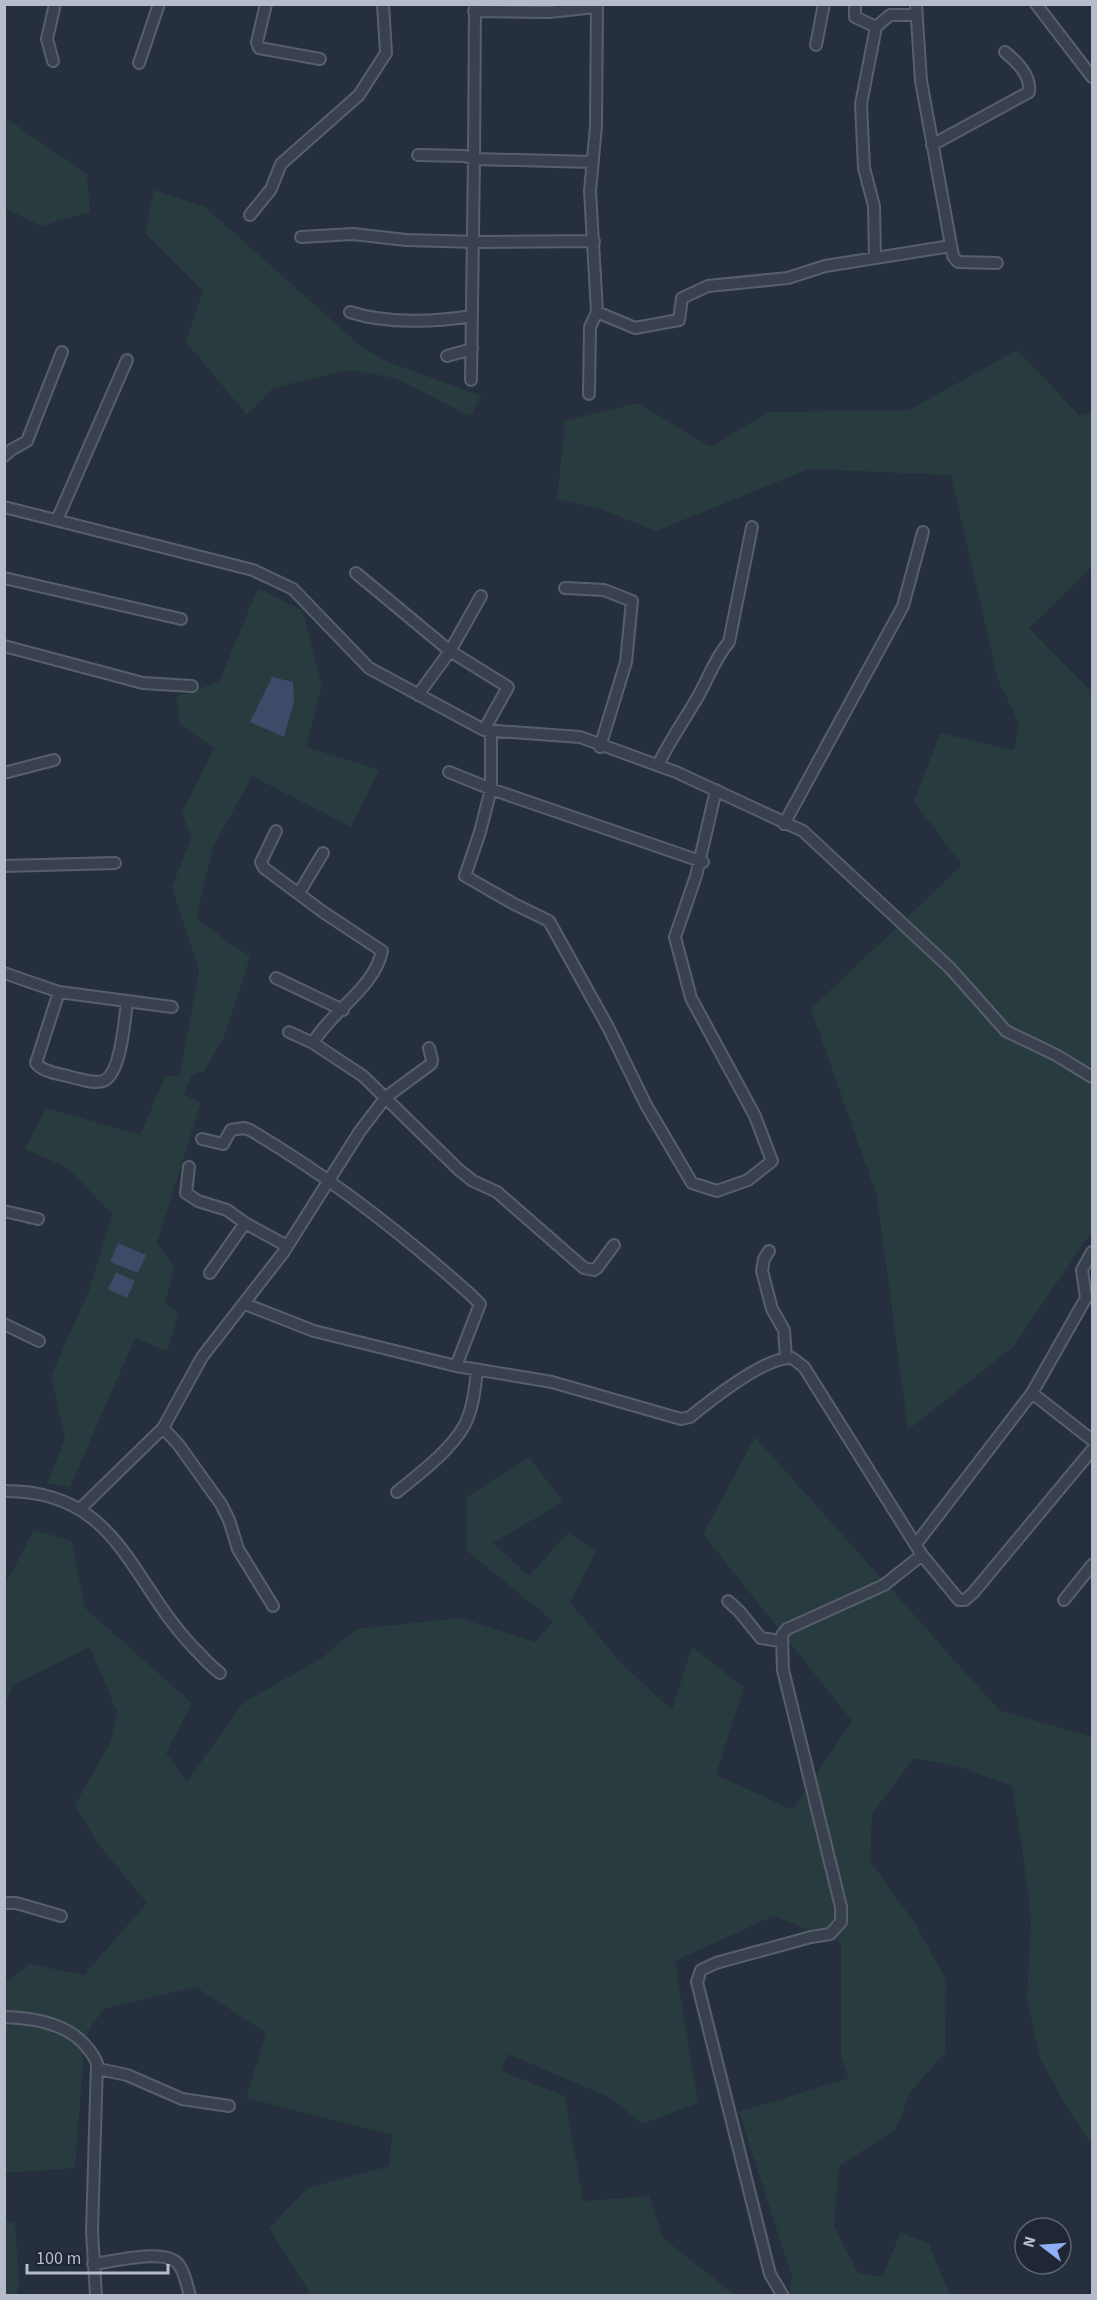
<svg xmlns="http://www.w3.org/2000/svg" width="1097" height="2300" viewBox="0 0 1097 2300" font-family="'Source Sans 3',sans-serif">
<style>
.green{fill:#283b3f}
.water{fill:#3c4b67}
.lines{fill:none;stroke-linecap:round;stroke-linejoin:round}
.street-casing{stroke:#585f6c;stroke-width:14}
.street{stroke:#3a414e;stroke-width:10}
</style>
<rect width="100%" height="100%" fill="#262f3e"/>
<path class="green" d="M4,117L87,174L90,212L41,226L5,208Z
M154,190L205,207L363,348L388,362L482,396L470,416L395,378L349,370L273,388L247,415L186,342L203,291L145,233Z
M1017,350L1080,416L1092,413V567L1029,628L1092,692V1231L1013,1347L908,1430L877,1196L811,1009L962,865L914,802L940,733L1014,750L1019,723L998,680L951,475L809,469L656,531L603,510L557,499L565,421L638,403L710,447L769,412L909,410Z
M258,588L303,611L322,686L306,747L379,770L351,827L252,776L213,847L196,919L250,957L224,1037L204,1071L192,1075L184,1095L201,1102L157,1243L174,1268L165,1304L179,1313L167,1351L135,1338L70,1487L47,1484L65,1438L51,1376L90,1288L112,1214L68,1168L25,1149L46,1108L140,1135L165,1077L180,1075L199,970L172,887L191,838L182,813L214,748L180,724L176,697L219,682Z
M755,1437L999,1710L1092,1737V2146L1065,2104L1040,2058L1027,1999L1031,1921L1022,1846L1012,1786L960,1767L914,1758L872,1814L870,1861L915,1923L946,1980L945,2053L911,2091L896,2129L839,2166L834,2226L858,2273L882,2277L901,2232L929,2244L950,2295H789L792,2277L739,2112L849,2078L841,2057V1942L773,1916L675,1961L698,2103L642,2124L611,2098L508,2054L501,2071L565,2096L583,2201L649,2196L663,2238L735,2295H311L269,2228L308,2188L389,2166L392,2135L246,2098L266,2033L196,1987L103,2009L85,2037L75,2168L5,2173V1983L29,1964L84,1975L147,1903L98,1844L75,1805L111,1741L117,1712L90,1647L13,1685L5,1704V1585L34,1530L72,1541L85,1608L192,1703L166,1753L187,1782L243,1703L322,1658L356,1629L460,1618L535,1642L553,1621L466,1550L467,1497L529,1457L563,1502L493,1543L529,1576L569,1532L596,1552L570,1602L621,1663L672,1710L692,1647L744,1687L716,1775L793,1810L852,1721L703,1534Z
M5,2221L15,2222L19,2284L16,2295H5Z"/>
<path class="water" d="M272,677L293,682L294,702L284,737L250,722Z
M118,1243L146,1255L138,1273L110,1262Z
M116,1272L135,1281L127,1298L108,1289Z"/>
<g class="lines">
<g class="street-casing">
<path id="street" d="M266,4L257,42L259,48L320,59
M855,4V17L876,27
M916,4L921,81L953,256L958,262L997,263
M1036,4L1092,77
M474,11L549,12L596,7
M816,45L824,4
M53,61L47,39L55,4
M139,63L159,4
M932,145L1029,92C1031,75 1017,62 1005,52
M418,155L465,156L474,159L475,4
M250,215L271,189L281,164L359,95L386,53L383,4
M301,237L353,234L406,240L477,242L594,241
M875,258L874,206L864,168L861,104L876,27L890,15H916
M350,312C386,324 435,322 472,316
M597,312L635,328L679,320L682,298L708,286L788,278L825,266L951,246
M447,356L472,349
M471,380L474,159L592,162
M589,394L590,327L597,312L590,191L596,126L597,4
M4,456L11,450L27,441L62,352
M4,507L253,570L293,589L369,668L484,730L580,737L676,772L803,831L950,968L1006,1031L1056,1055L1092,1077
M57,520L127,360
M356,573L450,651L481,596
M4,578L181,619
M565,588L604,590L632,601L626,662L600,747
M4,646L143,683L192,686
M418,695L450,651L508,687L484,730
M491,737V789L480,832L465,876L514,904L549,921L608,1027L646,1105L692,1183L717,1191L748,1180L772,1161L755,1116L691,998L675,937L696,876L716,790
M658,765C669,742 683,722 696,700C708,680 714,659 729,642L752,527
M449,772L491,789L703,862
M4,773L54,760
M784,824L903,606L923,532
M276,831L261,862L264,868L323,912L382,951C374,989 331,1011 313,1043
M4,866L115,863
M299,893L323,853
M4,973L59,992L172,1007
M276,978L343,1010
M59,992L36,1063C42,1072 60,1074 71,1077C80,1079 93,1084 103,1081C121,1075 125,1018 127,1001
M289,1032L313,1043L363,1076L459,1170L473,1181L497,1192L584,1268L594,1270L597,1268L614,1245
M202,1139L223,1144L231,1130L244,1128L250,1130C330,1177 403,1234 471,1295L480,1304L456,1366
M189,1167L186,1193L198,1201L227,1210L245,1223L287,1246
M4,1211L38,1219
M769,1251L764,1259L762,1271L772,1309L784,1330L786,1357
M210,1273L245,1223
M245,1304L314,1331L456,1366L552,1382L681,1419L690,1417C711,1400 766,1356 792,1358L804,1367L922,1555L959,1600H965L973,1593L1092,1450
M4,1324L39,1341
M1032,1393L1092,1440
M163,1428L178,1444L221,1504L229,1520L238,1549L273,1606
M4,1491C118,1490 129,1580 193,1647C202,1656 210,1666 220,1673
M397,1492C420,1473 449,1452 464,1426C473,1410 475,1388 477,1370
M80,1509L163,1428L202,1357L283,1253L360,1131L386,1097L431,1064L432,1060L429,1048
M916,1544L1032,1393L1086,1298L1082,1270L1092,1252
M1064,1600L1092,1565
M728,1601L739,1611L761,1638L780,1641
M4,1903H16L61,1916
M4,2017C41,2018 80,2026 97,2063L92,2232L96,2296
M99,2069L127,2075L182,2099L229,2106
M93,2264C112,2262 167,2247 179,2265C185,2273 187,2286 190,2296
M783,2296L770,2274L697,1982L701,1970L716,1963L811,1937L830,1934L841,1922V1907L783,1670L782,1635L787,1629L884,1585L922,1555"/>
</g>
<use href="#street" class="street"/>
</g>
<rect width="1097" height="2300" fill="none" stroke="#b6bcc9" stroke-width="12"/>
<g transform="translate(1043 2246) rotate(287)"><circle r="28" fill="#1f2634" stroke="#5b6270" stroke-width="1.5"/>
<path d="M0-4.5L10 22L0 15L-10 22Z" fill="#90aff4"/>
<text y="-9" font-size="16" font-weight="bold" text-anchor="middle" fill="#b6bcc9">N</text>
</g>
<path d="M27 2264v9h141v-9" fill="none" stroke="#b6bcc9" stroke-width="3"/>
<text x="36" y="2264" font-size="18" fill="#b6bcc9" stroke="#1f2634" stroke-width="4.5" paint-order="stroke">100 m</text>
</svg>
